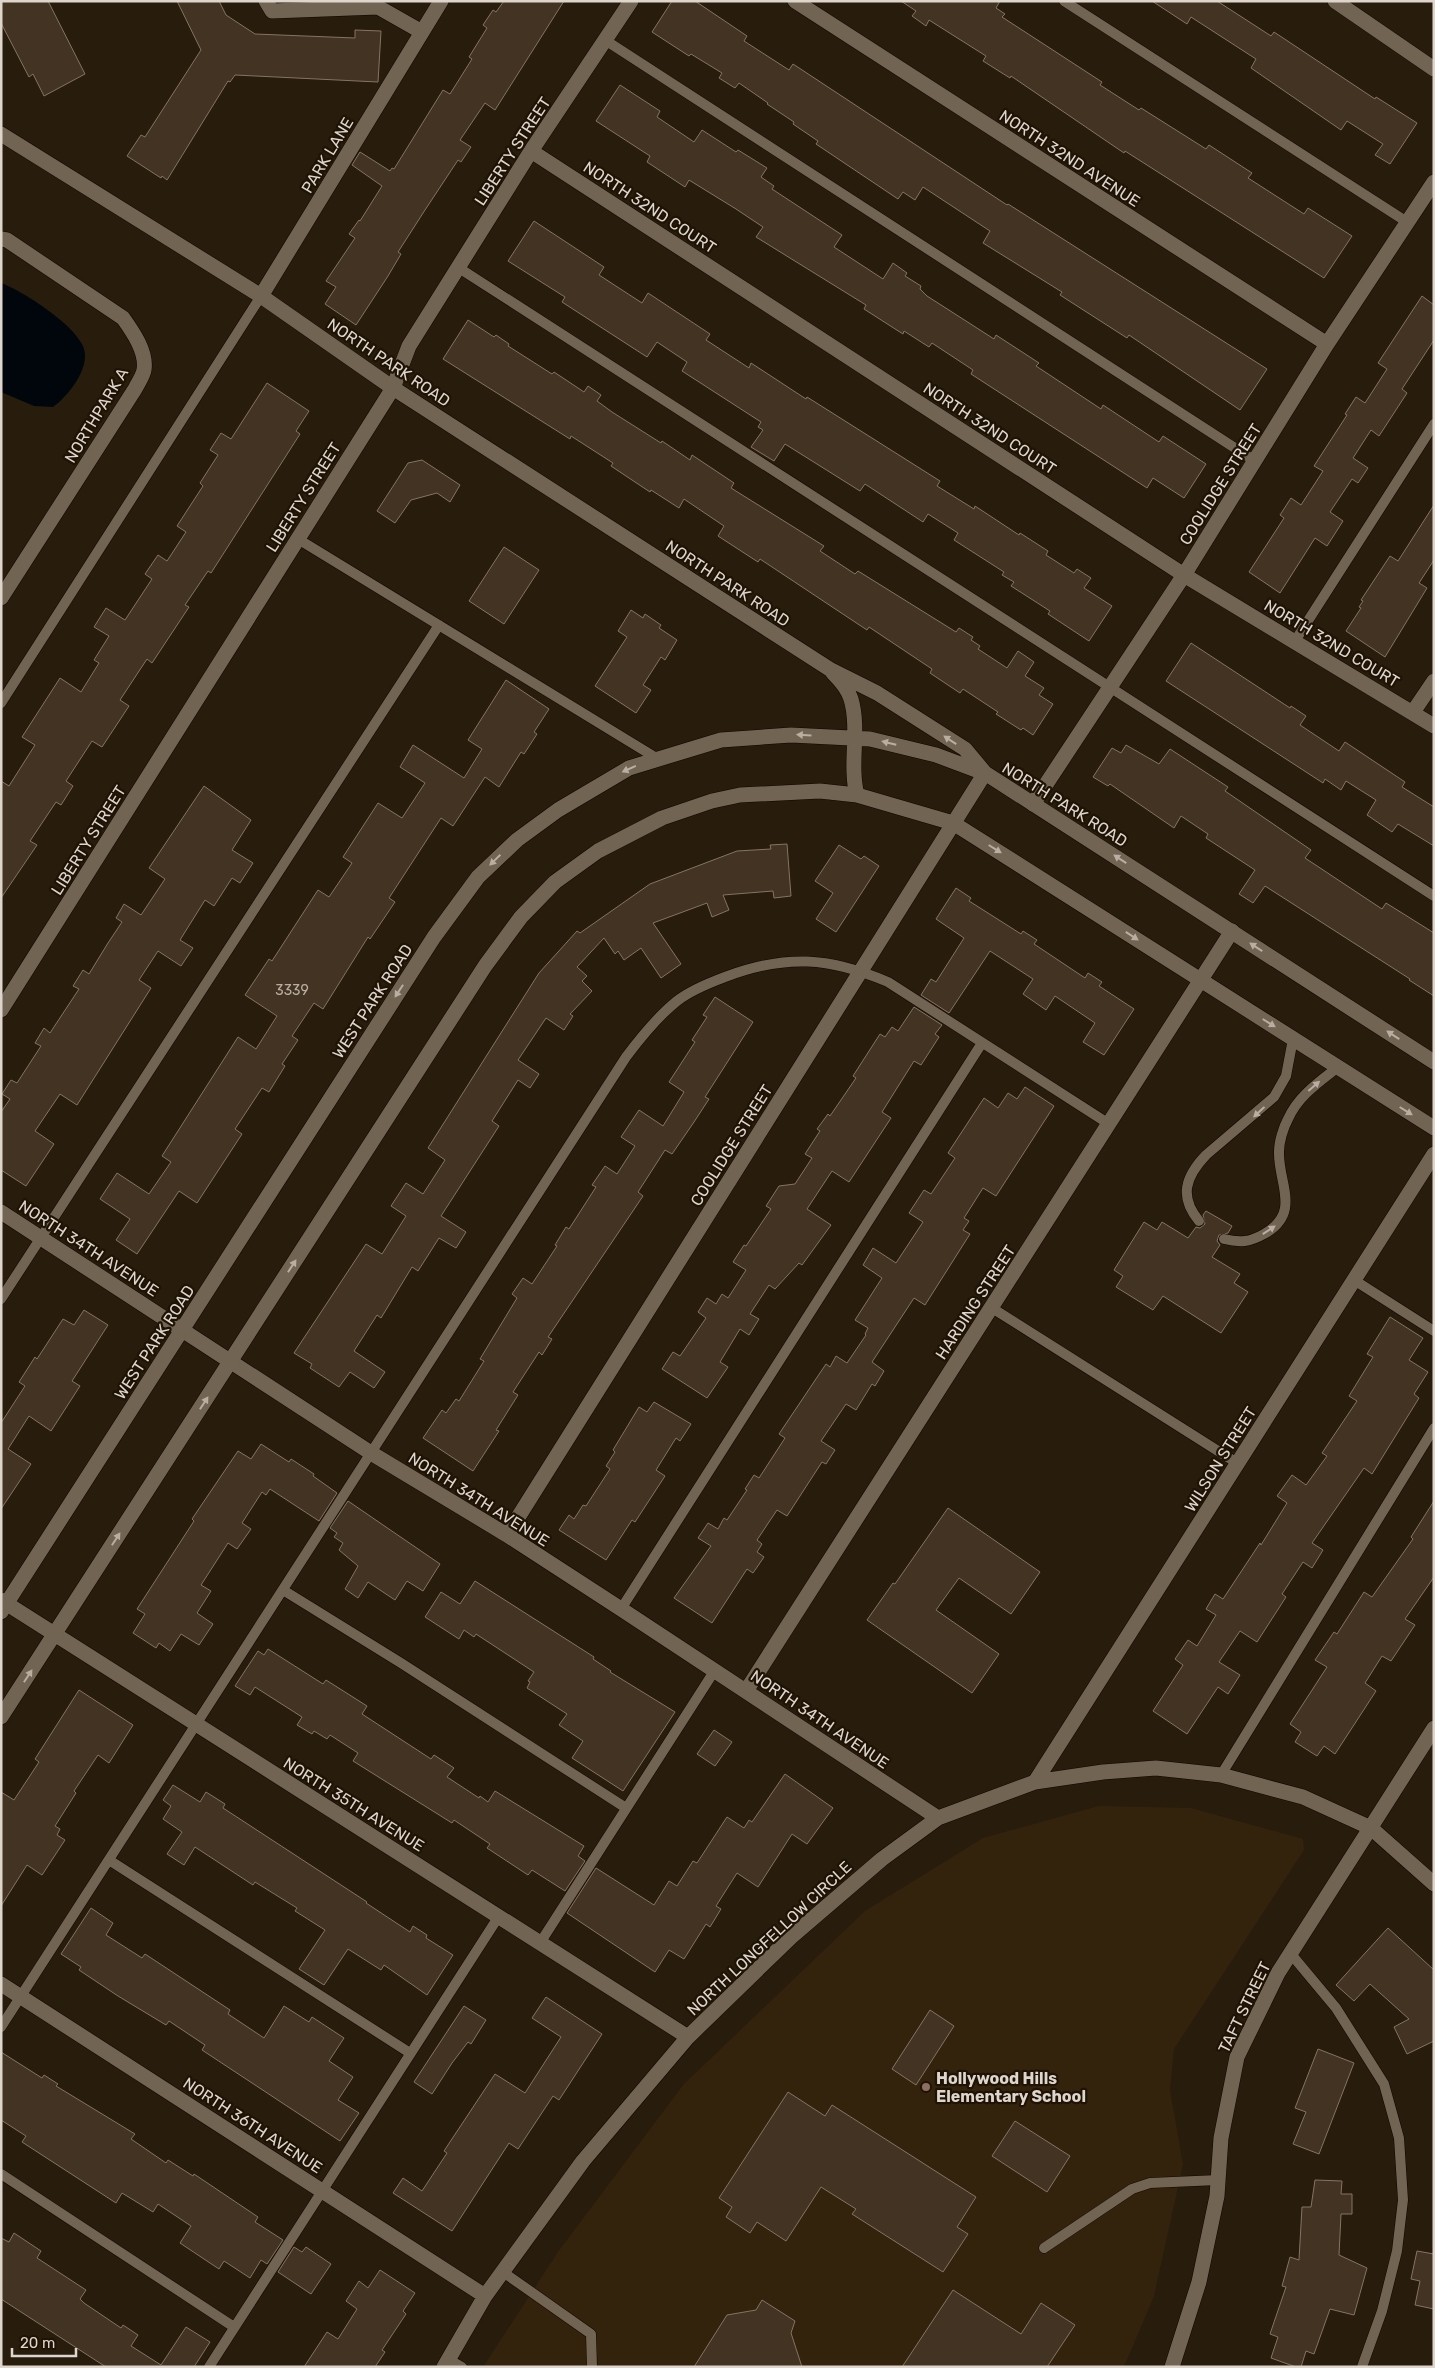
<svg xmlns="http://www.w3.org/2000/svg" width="1435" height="2368" viewBox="0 0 1435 2368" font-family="Rubik,sans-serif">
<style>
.built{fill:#33230c}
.water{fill:#00070c}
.building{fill:#423323;stroke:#857463}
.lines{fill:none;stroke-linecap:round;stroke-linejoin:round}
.service-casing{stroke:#100600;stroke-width:11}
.minor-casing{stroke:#100600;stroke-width:16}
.tertiary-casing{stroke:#100600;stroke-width:16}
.service{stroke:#726452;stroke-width:10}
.minor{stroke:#726452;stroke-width:15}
.tertiary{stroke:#726452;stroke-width:15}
.oneway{fill:#b8aea1}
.education-dot{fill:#8d6e63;stroke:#1e1304;stroke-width:2}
.labels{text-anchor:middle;stroke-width:4.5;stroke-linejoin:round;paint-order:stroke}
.number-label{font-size:14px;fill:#b7ada2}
.street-label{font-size:16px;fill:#ded6cc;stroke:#1e1304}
.poi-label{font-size:16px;font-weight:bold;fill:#ded6cc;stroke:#1e1304;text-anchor:start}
</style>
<rect width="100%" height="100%" fill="#281c0c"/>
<path class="built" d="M1099,1806L1191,1808L1303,1839L1304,1850L1174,2049L1170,2090L1183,2164L1154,2296L1124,2367H483L558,2252L684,2084L865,1911L983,1838Z"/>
<path class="water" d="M1,283C23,291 77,326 84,349C90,369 68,396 53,407L34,406L1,392Z"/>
<path class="building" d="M1,1H48L85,74L44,96L33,74L29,77L1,23Z
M177,1H219L226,15L255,34L355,38V30L381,31L378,82L235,75L230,82L228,81L167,180L162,176L161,178L127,156L141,135L145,137L201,50Z
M504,1H564L495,110L485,103L460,140L471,147L461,162L458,160L425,210L398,252L401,254L388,276L356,325L325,304L336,287L326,281L355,238L349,234L359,220L360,221L382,186L352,165L360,152L390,171L392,168L394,169L443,90L450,94L472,59L469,57L487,28L483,25L493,10L496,12Z
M672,1H695L747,36L744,41L789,70L793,64L1007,205L1008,204L1267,369L1240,410L1129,335L1127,338L1060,295L1062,292L983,243L990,231L923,187L915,200L903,192L898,199L816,144L818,141L793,124L794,122L767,104L768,103L739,83L735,88L719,78L722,73L691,54L689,56L652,32Z
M901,1H1000L996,8L1005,14L1002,17L1102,82L1100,85L1139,110L1141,108L1206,149L1209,145L1252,173L1248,178L1304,214L1308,208L1352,236L1324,278L1125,151L1124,153L1011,76L1010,78L983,61L986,56L929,20L926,26L912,16L916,11Z
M1152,1H1217L1271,36L1274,32L1375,99L1376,97L1417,123L1390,164L1375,155L1383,144L1347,121L1341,130L1251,68L1256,59L1191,17L1187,24Z
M620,85L660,111L657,117L694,142L702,130L736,152L738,150L767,168L761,177L774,186L772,189L842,235L834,247L883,279L893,263L907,273L905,276L921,286L920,289L927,296L994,339L996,335L1039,363L1036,366L1101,409L1103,405L1159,442L1163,436L1206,464L1184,498L1153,478L1147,488L971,374L973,370L932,343L929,347L904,331L903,334L864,309L866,305L756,237L763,227L736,209L689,180L685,187L647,162L650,156L596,121Z
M534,221L604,267L599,275L642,303L648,293L710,334L706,340L749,368L751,363L806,399L807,397L940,481L937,486L974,509L975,506L1019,535L1020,533L1048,551L1046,555L1074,573L1077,569L1091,578L1084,588L1112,606L1089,641L1048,614L1050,611L1011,586L1014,582L1002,575L1004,572L954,540L958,533L928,514L923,522L865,484L860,491L785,444L774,461L751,447L763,430L758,427L761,422L682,371L687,362L657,342L647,357L562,302L565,297L508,261Z
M1422,296L1434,305V340L1402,389L1407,393L1379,436L1371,430L1353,458L1368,468L1358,483L1352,479L1330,512L1343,521L1327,546L1315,538L1280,593L1249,572L1284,518L1280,515L1291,498L1301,505L1323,471L1314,466L1347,415L1345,414L1356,397L1365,403L1387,369L1378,363Z
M468,320L494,337L496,335L509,344L508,346L552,374L554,372L584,392L588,386L601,395L597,401L612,412L661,443L662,441L690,460L692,455L734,483L731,488L824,546L820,551L855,574L858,571L956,632L959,628L973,637L971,640L980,646L978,649L1007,668L1018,651L1034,662L1025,676L1044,688L1039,695L1053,704L1033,735L1023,728L1021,730L996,714L998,712L963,689L960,693L930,673L932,669L869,627L867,630L760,559L758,562L718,536L724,526L684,499L679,508L651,490L650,492L611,466L613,463L571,436L570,439L443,359Z
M267,383L309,411L296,431L300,434L211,573L208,571L185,605L189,607L152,663L147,659L120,700L129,706L102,747L92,741L66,781L73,786L61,805L56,802L30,841L37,845L1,898V781L9,786L35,745L22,737L60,678L81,692L99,663L94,660L109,636L94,627L106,608L125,620L152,579L145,574L158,555L167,561L186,532L177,526L203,486L200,483L218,455L210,450L221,433L231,439Z
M422,460L460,485L450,502L437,493L411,500L395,523L377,511L408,463Z
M1434,505V560L1419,583L1427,588L1385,657L1346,631L1361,608L1359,607L1363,601L1361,600L1390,556L1398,561Z
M504,547L539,570L504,624L469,601Z
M631,610L643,618L645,614L661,625L659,628L677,640L665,660L661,657L643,685L651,690L636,713L595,686L627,637L618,631Z
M1191,643L1290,708L1291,706L1306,716L1300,725L1339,751L1345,742L1405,782L1402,787L1434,807V846L1398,824L1392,832L1367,815L1376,800L1346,781L1341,790L1325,779L1323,783L1166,681Z
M506,680L549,709L534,732L537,734L524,754L521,752L499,787L485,777L453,826L441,818L389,898L395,902L370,939L368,937L323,1009L314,1003L292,1036L298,1040L282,1064L285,1066L269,1092L262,1088L235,1129L242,1134L197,1203L179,1191L137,1254L116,1240L130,1219L100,1199L117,1173L149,1194L171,1162L162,1156L238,1037L256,1049L277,1016L245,995L269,959L272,961L318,890L329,897L352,863L343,857L378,803L402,818L425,783L400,767L413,745L464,778L482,749L468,740Z
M1126,745L1159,764L1170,749L1228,787L1225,791L1311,850L1305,858L1382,909L1386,903L1434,933V996L1409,980L1410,979L1265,886L1253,903L1239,894L1255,870L1206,838L1208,834L1181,816L1174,828L1110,784L1108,786L1093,777L1112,748L1121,753Z
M204,786L251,820L232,850L253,863L240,883L232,878L214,906L205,900L180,940L193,948L181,966L158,951L139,980L151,988L77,1105L60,1094L35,1131L54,1144L26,1186L1,1170V1112L10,1099L2,1094L11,1080L17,1083L41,1046L35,1043L44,1028L50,1033L79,989L73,986L83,970L89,974L108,943L122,922L116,918L124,904L141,915L165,879L149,868Z
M787,844L791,896L774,898L773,891L723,895L729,910L712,917L707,903L653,923L681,964L661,978L641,948L624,960L618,951L615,954L604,938L577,967L587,976L582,981L592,991L570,1014L573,1016L564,1030L546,1018L518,1060L539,1074L530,1088L518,1080L492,1121L499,1126L441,1216L466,1232L456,1248L439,1238L418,1271L412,1267L381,1318L377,1315L354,1351L385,1372L374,1388L350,1372L339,1387L310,1368L312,1364L294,1353L366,1244L382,1254L406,1216L391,1206L406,1183L423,1194L445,1160L428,1148L539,973L577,931L580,933L650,884L737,851L771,849L770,845Z
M839,845L861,859L864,856L879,866L836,932L816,919L833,893L815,881Z
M956,888L971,898L969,901L1021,934L1023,931L1037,940L1034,944L1085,978L1088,973L1102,982L1099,986L1134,1009L1104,1055L1083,1042L1095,1023L1055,996L1046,1010L1023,994L1033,979L990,951L949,1013L921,995L931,979L936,982L964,938L936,919Z
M715,997L753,1022L705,1097L709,1099L694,1122L672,1154L665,1150L638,1192L643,1196L548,1337L552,1339L542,1355L539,1352L513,1392L518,1395L496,1430L499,1431L473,1471L423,1438L442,1410L446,1413L456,1399L459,1401L484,1361L480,1359L517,1298L512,1294L523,1278L532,1284L557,1246L555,1245L566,1227L569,1229L596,1187L592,1185L605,1166L617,1174L635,1146L621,1137L639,1110L663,1126L684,1092L669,1082L695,1042L692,1040L707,1017L703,1015Z
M914,1007L942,1025L935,1034L939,1037L921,1065L914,1061L882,1112L891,1118L849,1182L832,1171L807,1209L831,1225L802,1265L799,1263L775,1289L769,1285L750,1314L759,1319L749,1335L740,1329L720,1362L728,1367L707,1398L662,1369L673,1352L680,1356L706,1318L698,1312L707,1298L716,1304L722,1294L728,1298L746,1270L733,1262L744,1245L746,1246L771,1209L766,1206L779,1186L795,1184L812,1158L805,1154L820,1131L817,1129L828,1114L830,1116L856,1078L853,1076L880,1034L885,1037L892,1027L898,1031Z
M1025,1087L1054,1106L996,1196L983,1188L964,1218L969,1221L963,1230L970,1234L925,1305L914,1298L872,1362L884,1371L875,1386L872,1384L856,1410L846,1404L821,1441L835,1450L826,1464L822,1462L787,1516L777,1510L757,1540L762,1544L757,1552L764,1557L753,1573L747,1569L712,1623L674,1598L711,1546L698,1538L708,1523L718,1529L724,1518L727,1520L747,1490L745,1489L754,1475L759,1478L785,1438L779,1434L826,1364L830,1367L836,1356L847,1363L866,1335L865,1334L868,1328L855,1320L882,1278L863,1265L873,1248L896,1263L923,1222L909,1213L924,1190L931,1194L955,1158L948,1153L984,1098L998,1108L1008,1093L1017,1099Z
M1206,1211L1232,1226L1228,1233L1219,1235L1217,1241L1220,1245L1212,1257L1240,1274L1234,1283L1248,1292L1221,1333L1163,1296L1153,1310L1116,1287L1123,1276L1114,1270L1144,1222L1157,1230L1162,1222L1188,1238L1196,1227L1200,1228L1205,1224L1203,1215Z
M84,1310L108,1325L72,1381L80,1386L51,1431L29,1416L8,1449L31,1464L1,1509V1423L25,1386L19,1382L35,1357L37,1359L63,1319L74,1325Z
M1390,1317L1423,1338L1409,1360L1428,1372L1414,1394L1419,1398L1372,1474L1364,1468L1312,1543L1323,1550L1312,1568L1303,1562L1282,1594L1286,1597L1257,1642L1240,1631L1219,1662L1240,1675L1228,1694L1218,1687L1187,1734L1153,1711L1183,1665L1175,1659L1188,1640L1197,1646L1216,1615L1206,1609L1215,1594L1223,1599L1260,1543L1261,1545L1287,1503L1277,1496L1292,1475L1306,1485L1327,1456L1322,1453L1357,1401L1349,1396L1373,1357L1367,1354Z
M654,1402L691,1424L680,1441L676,1438L656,1470L665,1476L635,1522L632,1520L606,1560L559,1530L569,1515L574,1519L583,1505L586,1506L610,1469L606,1466L615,1452L613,1450L639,1407L647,1412Z
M261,1444L289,1462L291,1459L314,1474L313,1476L337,1493L319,1521L270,1489L266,1495L262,1492L242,1523L251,1529L237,1549L228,1543L201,1585L211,1591L197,1613L213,1624L199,1645L181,1634L170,1651L159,1643L156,1648L133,1633L145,1614L137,1609L194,1521L192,1519L238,1451L251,1459Z
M348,1501L440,1564L423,1591L407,1581L395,1600L368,1582L358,1598L345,1589L358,1566L339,1550L343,1543L334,1537L337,1533L330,1528Z
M1434,1501V1577L1405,1619L1415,1625L1391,1661L1382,1656L1365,1683L1376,1691L1335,1754L1324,1746L1317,1756L1295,1742L1301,1732L1290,1724L1327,1667L1315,1660L1334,1632L1337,1634L1364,1592L1372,1597L1413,1539L1411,1537Z
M948,1508L1040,1572L1011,1614L959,1578L936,1610L999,1654L972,1693L867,1620L893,1583L895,1584Z
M475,1581L594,1657L593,1659L611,1671L610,1672L675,1712L623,1791L572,1758L583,1741L559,1725L567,1714L527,1688L530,1682L528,1681L534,1672L476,1634L474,1637L464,1630L459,1639L425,1617L441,1592L460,1604Z
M268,1649L323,1684L326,1680L367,1706L362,1714L431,1759L434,1755L454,1768L447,1777L479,1798L480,1796L488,1802L495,1791L584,1846L578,1856L585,1861L565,1891L532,1870L528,1875L487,1848L490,1844L454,1820L452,1823L353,1761L358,1753L330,1735L327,1739L314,1731L312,1734L297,1725L302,1717L255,1687L250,1695L235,1686L258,1651L264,1655Z
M79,1690L133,1725L109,1763L98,1755L74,1791L76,1793L55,1826L60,1829L57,1835L65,1840L42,1875L27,1865L1,1906V1792L14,1800L39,1762L35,1759Z
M714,1730L732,1742L715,1766L697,1754Z
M785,1774L833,1808L807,1844L792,1834L758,1887L737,1873L716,1906L721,1909L710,1927L706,1924L684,1959L669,1950L655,1972L567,1913L596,1868L654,1905L669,1881L677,1886L693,1861L697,1863L727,1817L744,1828L749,1820L752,1822Z
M173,1785L200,1802L206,1792L225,1804L223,1808L367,1902L366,1903L410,1932L413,1926L427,1935L426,1938L453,1955L427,1995L384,1965L381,1970L348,1949L324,1985L299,1969L325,1930L295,1911L297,1908L255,1882L253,1885L195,1847L184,1865L167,1854L182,1832L163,1819L171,1806L163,1800Z
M91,1908L113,1923L106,1935L142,1958L145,1954L230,2010L228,2014L264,2038L284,2006L309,2022L312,2017L344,2038L329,2061L353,2077L338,2100L359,2113L340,2141L202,2050L205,2045L169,2021L166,2025L118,1996L79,1970L81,1967L61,1954Z
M1388,1928L1434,1970V2041L1407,2054L1394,2027L1409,2019L1370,1984L1354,2001L1336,1985Z
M546,1997L602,2034L559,2100L553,2096L518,2149L509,2143L452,2231L393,2193L403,2178L422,2191L447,2153L444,2151L495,2074L525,2093L561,2037L532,2018Z
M464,2006L486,2020L471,2044L468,2042L452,2063L432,2094L414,2082Z
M930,2010L954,2026L916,2085L892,2069Z
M1318,2049L1354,2063L1319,2154L1293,2144L1306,2112L1295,2108Z
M1,2052L42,2078L44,2075L58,2084L56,2086L135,2134L131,2139L166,2163L168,2160L193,2176L194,2174L258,2217L255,2222L283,2240L267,2264L261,2260L250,2278L224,2261L219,2269L180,2243L191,2226L158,2204L153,2212L122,2193L116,2203L22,2142L26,2136L1,2120Z
M788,2092L825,2116L832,2105L976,2197L957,2227L968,2234L943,2272L852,2214L856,2209L821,2187L786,2241L757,2222L750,2233L726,2217L732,2207L719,2198Z
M1015,2121L1070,2156L1047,2192L992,2156Z
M1315,2180L1342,2181L1341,2194H1352V2214H1341L1339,2255L1367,2268L1354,2315L1330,2309L1314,2354L1306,2351L1301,2367H1296L1271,2358L1278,2337L1270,2334L1286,2287L1282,2286L1290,2257L1299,2260L1302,2207H1311Z
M14,2233L41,2251L37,2258L86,2290L80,2299L84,2303L121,2328L123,2325L138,2335L131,2346L161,2365L186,2327L210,2342L194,2367H106L1,2299V2238L9,2242Z
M294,2247L302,2252L306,2247L331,2264L311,2294L278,2272Z
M1417,2251L1434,2254V2309L1415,2305L1420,2281L1411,2279Z
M380,2270L415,2293L403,2311L406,2314L382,2350L385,2352L375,2367H304L327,2332L338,2339L357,2309L346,2301L359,2281L368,2288Z
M953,2290L1021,2334L1041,2303L1075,2325L1047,2367H902Z
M762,2300L795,2321L791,2333L802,2367H694L727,2315L756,2310Z"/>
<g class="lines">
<g class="service-casing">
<path id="service" d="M1064,1L1407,222
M605,40L1255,461
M459,268L1434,896
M298,539L658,759
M1295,641L1434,424
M1,703L261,296
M1199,1221C1179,1197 1185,1177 1206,1155L1274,1097L1286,1076L1293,1039
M1224,1239C1240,1243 1250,1242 1264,1234C1302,1213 1278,1183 1279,1152C1279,1142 1283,1128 1288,1119C1298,1096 1319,1082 1338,1067
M1354,1280L1434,1331
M1,1299L439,625
M992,1308L1237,1463
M283,1590L401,1663L626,1808
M621,1609L982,1043
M1221,1775L1434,1428
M109,1860L410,2053
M540,1943L715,1670
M1291,1954L1336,2008L1384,2084L1399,2138L1403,2200L1397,2251L1382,2311L1362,2367
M1,2027L626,1057C641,1037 657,1017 677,1001C691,990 709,983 725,977C786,954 829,957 888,982L1109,1124
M1,2174L234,2327
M1044,2248L1132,2189L1150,2183L1218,2180
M503,2272L591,2334L592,2367
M448,2359L462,2367
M209,2367L499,1916"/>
</g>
<g class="minor-casing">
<path id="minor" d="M266,1L272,11L378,7L422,32
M795,1L1327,344
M1335,1L1434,69
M531,151L1184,575L1434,726
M1,239L7,240L123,318C133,332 147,352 144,370C143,376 138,383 135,389L1,598
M261,296L441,1
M1413,712L1434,681
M1033,804L1184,575L1327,344L1434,182
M1,1010L393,388L409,346L531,151L631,1
M1,1212L371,1453L507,1535L621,1609L938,1818
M507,1535L985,773
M1,1600L688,2037
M746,1691L1232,931
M1035,1782L1434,1154
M1,1984L485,2296
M444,2367L485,2296L583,2161L688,2037L791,1937L882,1859L938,1818L1035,1782L1103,1772L1156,1768L1221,1775L1303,1797L1371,1828L1434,1884"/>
</g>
<g class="tertiary-casing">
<path id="tertiary" d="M1,134L261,296L393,388L831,670L877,693L965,749L985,773L1434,1062
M833,673C840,680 848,689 851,699C860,730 849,764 857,795
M1,1612L434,937L478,877L517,840L558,810L629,768L721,740L791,735L870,739L936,755L984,773
M1,1717L485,966L521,917L555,882L598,851L662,818L712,801L740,795L820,791L857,795L953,823L1434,1128
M1172,2367L1199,2282L1217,2196L1221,2138L1237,2057L1278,1973L1434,1728"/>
</g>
<use href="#service" class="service"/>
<use href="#minor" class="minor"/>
<use href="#tertiary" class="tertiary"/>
</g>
<defs><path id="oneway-solid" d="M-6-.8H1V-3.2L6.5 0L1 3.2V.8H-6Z" transform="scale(1.25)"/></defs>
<g class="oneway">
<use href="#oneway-solid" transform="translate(804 735) rotate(-177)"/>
<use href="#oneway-solid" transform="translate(950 740) rotate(-147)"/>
<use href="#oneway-solid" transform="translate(889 743) rotate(-166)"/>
<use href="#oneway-solid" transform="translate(629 769) rotate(156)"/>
<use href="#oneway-solid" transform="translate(995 849) rotate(32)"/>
<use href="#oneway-solid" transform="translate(1120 859) rotate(-147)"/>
<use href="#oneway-solid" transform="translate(495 860) rotate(136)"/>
<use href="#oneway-solid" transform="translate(1132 936) rotate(33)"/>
<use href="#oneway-solid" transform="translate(1256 947) rotate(-147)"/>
<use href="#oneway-solid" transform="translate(399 991) rotate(123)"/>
<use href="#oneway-solid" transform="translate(1269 1023) rotate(32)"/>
<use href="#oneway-solid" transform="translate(1393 1035) rotate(-147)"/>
<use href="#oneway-solid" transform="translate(1314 1086) rotate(-41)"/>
<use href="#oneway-solid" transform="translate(1406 1111) rotate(32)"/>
<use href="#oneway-solid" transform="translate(1259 1112) rotate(137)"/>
<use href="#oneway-solid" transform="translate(1269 1230) rotate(-33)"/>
<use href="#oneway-solid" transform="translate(292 1266) rotate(-57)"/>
<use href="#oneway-solid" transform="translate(204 1403) rotate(-57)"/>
<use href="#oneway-solid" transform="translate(116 1539) rotate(-57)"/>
<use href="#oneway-solid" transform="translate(28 1676) rotate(-57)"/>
</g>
<circle class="education-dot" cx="926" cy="2087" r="5"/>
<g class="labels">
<g class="number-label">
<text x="292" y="995">3339</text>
</g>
<g class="street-label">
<text transform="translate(512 151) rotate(-57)" y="6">LIBERTY STREET</text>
<text transform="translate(327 155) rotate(-59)" y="6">PARK LANE</text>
<text transform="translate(1070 158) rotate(33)" y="6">NORTH 32ND AVENUE</text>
<text transform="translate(650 207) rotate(33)" y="6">NORTH 32ND COURT</text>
<text transform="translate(389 362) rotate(34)" y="6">NORTH PARK ROAD</text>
<text transform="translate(96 415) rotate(-59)" y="6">NORTHPARK A</text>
<text transform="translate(990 428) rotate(33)" y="6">NORTH 32ND COURT</text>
<text transform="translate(1220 484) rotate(-58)" y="6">COOLIDGE STREET</text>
<text transform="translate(303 497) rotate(-58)" y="6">LIBERTY STREET</text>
<text transform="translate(728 583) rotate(33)" y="6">NORTH PARK ROAD</text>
<text transform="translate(1332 643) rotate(31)" y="6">NORTH 32ND COURT</text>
<text transform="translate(1065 804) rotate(32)" y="6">NORTH PARK ROAD</text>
<text transform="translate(88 840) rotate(-58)" y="6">LIBERTY STREET</text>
<text transform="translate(372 1001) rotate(-57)" y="6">WEST PARK ROAD</text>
<text transform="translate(731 1145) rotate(-58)" y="6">COOLIDGE STREET</text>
<text transform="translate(89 1248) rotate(33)" y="6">NORTH 34TH AVENUE</text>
<text transform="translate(975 1302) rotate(-57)" y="6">HARDING STREET</text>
<text transform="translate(154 1342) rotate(-57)" y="6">WEST PARK ROAD</text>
<text transform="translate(1220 1459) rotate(-58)" y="6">WILSON STREET</text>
<text transform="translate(479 1499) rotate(32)" y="6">NORTH 34TH AVENUE</text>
<text transform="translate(820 1719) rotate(34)" y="6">NORTH 34TH AVENUE</text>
<text transform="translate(354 1804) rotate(32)" y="6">NORTH 35TH AVENUE</text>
<text transform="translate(769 1938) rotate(-43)" y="6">NORTH LONGFELLOW CIRCLE</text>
<text transform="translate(1244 2007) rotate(-64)" y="6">TAFT STREET</text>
<text transform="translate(253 2125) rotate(33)" y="6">NORTH 36TH AVENUE</text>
</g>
<g class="poi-label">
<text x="936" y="2084">Hollywood Hills<tspan x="936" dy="18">Elementary School</tspan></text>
</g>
</g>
<rect width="1435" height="2368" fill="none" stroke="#ded6cc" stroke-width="5"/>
<path d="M12 2348v8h64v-8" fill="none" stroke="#ded6cc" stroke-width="2.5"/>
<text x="20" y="2348" font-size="15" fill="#ded6cc" stroke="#1e1304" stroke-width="4" paint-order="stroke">20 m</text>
</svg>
